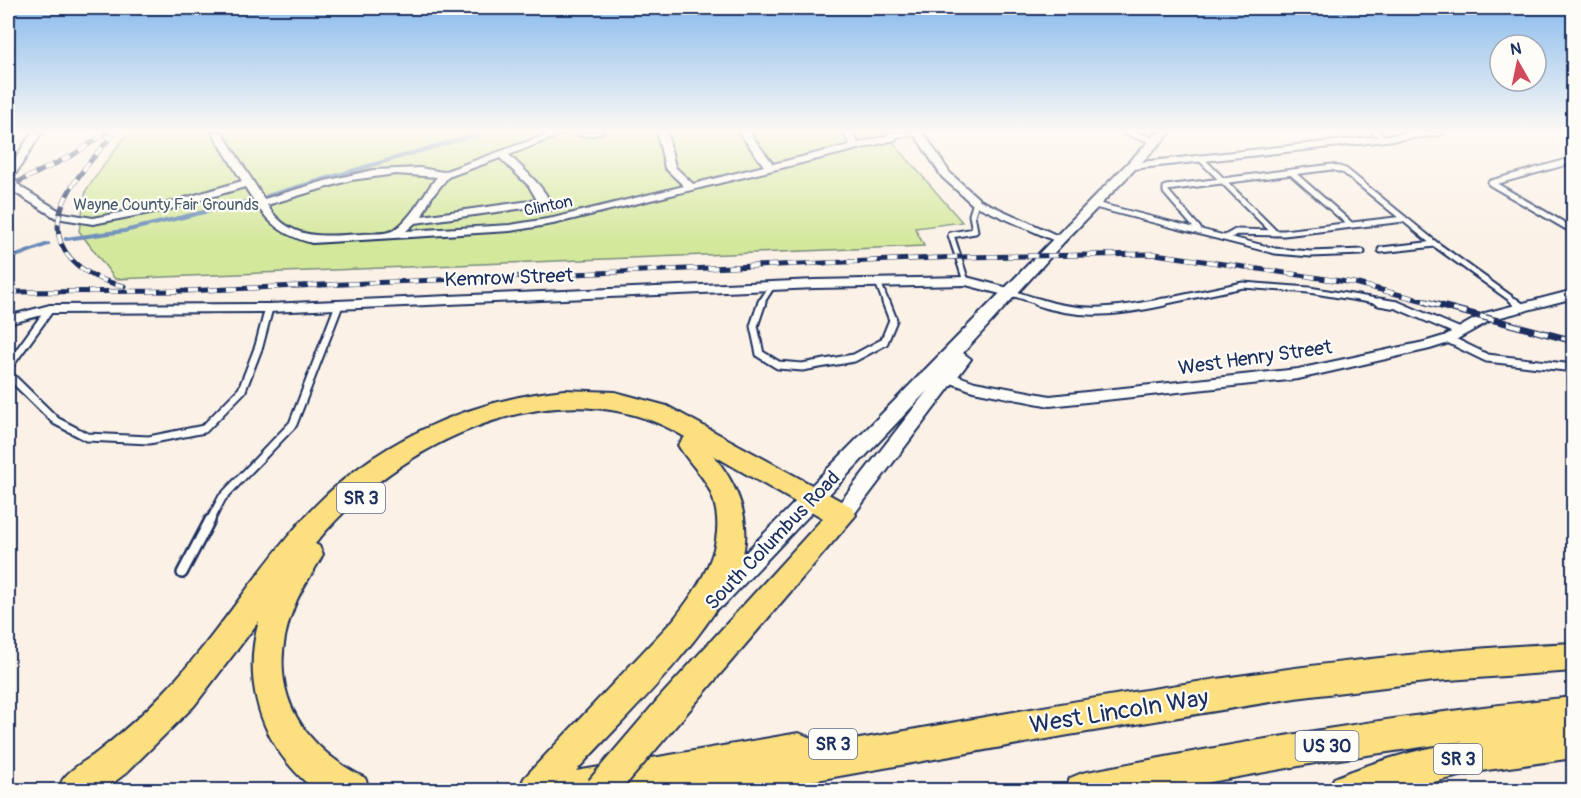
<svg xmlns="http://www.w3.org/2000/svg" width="1581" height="798" viewBox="0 0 1581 798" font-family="Pangolin,sans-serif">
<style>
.green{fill:#d4e89c;stroke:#788c7d;stroke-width:1.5}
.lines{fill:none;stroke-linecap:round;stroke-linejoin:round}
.stream{stroke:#688ab8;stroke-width:4}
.lane-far2-casing{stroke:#1b2f5e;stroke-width:9}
.lane-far1-casing{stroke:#1b2f5e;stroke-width:11}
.lane-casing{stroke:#1b2f5e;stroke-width:14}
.street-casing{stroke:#1b2f5e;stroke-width:4}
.secondary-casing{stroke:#1b2f5e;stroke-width:4}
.highway-casing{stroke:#1b2f5e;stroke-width:4}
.lane-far2{stroke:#fdfcf7;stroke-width:5}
.lane-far1{stroke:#fdfcf7;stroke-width:7}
.lane{stroke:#fdfcf7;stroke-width:9}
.street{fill:#fdfcf7;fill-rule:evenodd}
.secondary{fill:#fdfcf7;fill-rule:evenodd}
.highway{fill:#fce080;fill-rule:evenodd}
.rail-far1-casing{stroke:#1b2f5e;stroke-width:5}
.rail-casing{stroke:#1b2f5e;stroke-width:7}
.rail-far1{stroke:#fdfcf7;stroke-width:4;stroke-dasharray:10;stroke-linecap:butt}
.rail{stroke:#fdfcf7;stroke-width:4.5;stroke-dasharray:14;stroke-linecap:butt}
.highway-bridge-casing{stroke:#1b2f5e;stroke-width:35;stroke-linecap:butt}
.highway-bridge{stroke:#fce080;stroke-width:31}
.labels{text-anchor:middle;stroke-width:4.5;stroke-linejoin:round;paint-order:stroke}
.far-park-label{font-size:16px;fill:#495d6e;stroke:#fdfcf7}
.far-street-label{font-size:16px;fill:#1b2f5e;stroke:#fdfcf7}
.shield{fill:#fdfcf7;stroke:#5f6c8c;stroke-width:1.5}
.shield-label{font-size:18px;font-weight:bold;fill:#1b2f5e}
.street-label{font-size:20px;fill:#1b2f5e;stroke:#fdfcf7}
.near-street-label{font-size:24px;fill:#1b2f5e;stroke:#fdfcf7}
</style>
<rect width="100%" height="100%" fill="#fbf1e6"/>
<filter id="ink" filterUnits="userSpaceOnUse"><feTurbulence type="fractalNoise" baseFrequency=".0167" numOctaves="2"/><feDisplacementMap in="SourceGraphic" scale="12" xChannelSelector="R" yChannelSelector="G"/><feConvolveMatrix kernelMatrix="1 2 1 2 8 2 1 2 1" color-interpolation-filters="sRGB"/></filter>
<g filter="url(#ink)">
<path class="green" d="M128,132H884L962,222L915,228L924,246L115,279L79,231L86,190Z"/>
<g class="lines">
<path class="stream" d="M267,196L484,132
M66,239L124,231L246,202
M8,259L48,244"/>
<g class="lane-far2-casing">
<path id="lane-far2" d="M1126,132L1156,141
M1376,132L1384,138
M1200,158L1275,233
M1574,160L1491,183L1574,231
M1291,172L1351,225
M1095,205L1275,251L1311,254L1362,252
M1198,229L1166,192V188L1332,167L1345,171L1435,244
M1227,237L1236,232L1284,233L1404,219
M1381,250L1435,244L1517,303
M966,281L951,235L975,231L972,215L976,202
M878,282L886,303
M1012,293L1043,303
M761,303L772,286
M1157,303L1243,285L1309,290L1388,303"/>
</g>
<g class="lane-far1-casing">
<path id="lane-far1" d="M762,302L754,326L760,354L778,365L802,367L854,358L884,342L893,320L886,302
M1038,302C1082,317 1121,311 1164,302
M1379,302L1397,305L1460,332
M1515,302L1523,308
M1448,339L1487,358L1574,368
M8,367L50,309
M8,374L56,421L87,437L149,440L204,429L242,390L259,346L269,308
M210,521L222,498L293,424L339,305"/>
</g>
<g class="lane-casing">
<path id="lane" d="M182,573L210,520"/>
</g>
<g class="street-casing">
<path id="street" d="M32,132H42L13,178L22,188L63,213L93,218L168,203L242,181L212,132H222L264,199L325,181L373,170L420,168L443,172L554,132H567L509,155C522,168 553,194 551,210H543L540,206L415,223L406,231L510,225L553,218L684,186L665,168L657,132H667L675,167L693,184L764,166L739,132H749L773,164L850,145L843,132H853L858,143L887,136L888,133L891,132H923L950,173L980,200L1065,239L1063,241H1055L972,204L942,177L915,135L897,137L895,140L553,224L510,231L312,243C274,233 264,217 245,187L170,209L93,224L56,218L14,192L8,184V171ZM500,158L529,186L537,200L422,216L431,198L448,177ZM396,174L437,177C423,194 412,218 394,230C386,235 371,233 362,234C325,236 290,242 267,205L351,180Z
M572,132H602C595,137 579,137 572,132Z
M1417,132H1445L1440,135L1132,169L1127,166L1132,163Z
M966,277L1016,290L1018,293L1012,297L966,285L815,288L269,312L50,313L8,324V316L50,305L269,304L815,280Z
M1574,290V298L1493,319L1452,342L1430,349L1298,379L1050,406L973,391L935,377L933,374L940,369L975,382L1050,396L1298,369L1424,342L1444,336L1485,313Z"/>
</g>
<g class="secondary-casing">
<path id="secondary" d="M1158,132H1171L1064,242L963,353L971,359L968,363L849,521L842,523L835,521L832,515L835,509L927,391L723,606L715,609L707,606L704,599L707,592Z"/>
</g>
<g class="highway-casing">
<path id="highway" d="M564,390L615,392L667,406L852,507L856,515L681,720L670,725L659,720L654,709L659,698L823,518L713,455C733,479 748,509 745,542C738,612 624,718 576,771L799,733L811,738L814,747C1066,703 1318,654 1574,643V671L1434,681L1295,698L1069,735L761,790H519L524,778L674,619C705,580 734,533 706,483C698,470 686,459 678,445L685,437C560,362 398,441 315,544L319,546L323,554C314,572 301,588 294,607C264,683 295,743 365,778L370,790C354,790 335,794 319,790C310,788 298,775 291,767C256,727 244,672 259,621L194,706L126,773L104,790H59C60,787 61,781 64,778C72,767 90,759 100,750C123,732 144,713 164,692C216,638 254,573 304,518C369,444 466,400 564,390Z
M1574,697V758L1487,770L1398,790H1329L1334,778C1375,761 1420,749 1463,741L1326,761L1167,790H1065L1070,778L1082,773C1245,741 1408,713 1574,697Z"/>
</g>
<use href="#lane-far2" class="lane-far2"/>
<use href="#lane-far1" class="lane-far1"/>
<use href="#lane" class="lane"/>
<use href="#street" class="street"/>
<use href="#secondary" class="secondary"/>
<use href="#highway" class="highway"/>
<g class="rail-far1-casing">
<path id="rail-far1" d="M115,132C88,165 33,217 71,259C85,274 104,282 124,286
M8,187L73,155L107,132
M8,292L185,291L960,257L1155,254L1354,283L1432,303"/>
</g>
<g class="rail-casing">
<path id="rail" d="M1426,302L1574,341"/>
</g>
<use href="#rail-far1" class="rail-far1"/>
<use href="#rail" class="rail"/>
<g class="highway-bridge-casing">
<path id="highway-bridge" d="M601,790L670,709"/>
</g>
<use href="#highway-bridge" class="highway-bridge"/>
</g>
</g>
<linearGradient id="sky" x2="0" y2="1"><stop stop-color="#89bbed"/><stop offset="0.54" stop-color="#fdf9f4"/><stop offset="1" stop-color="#fdf9f4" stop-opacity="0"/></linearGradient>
<rect width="1581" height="243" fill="url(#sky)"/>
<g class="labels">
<g class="far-park-label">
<text x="166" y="210">Wayne County Fair Grounds</text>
</g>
<g class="far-street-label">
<text transform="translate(548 205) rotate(-12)" y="6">Clinton</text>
</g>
<g class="shield">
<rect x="337" y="483" width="48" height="30" rx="4.5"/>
<rect x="809" y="729" width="48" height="30" rx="4.5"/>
<rect x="1295.5" y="731" width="63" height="30" rx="4.5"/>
<rect x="1434" y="744" width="48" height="30" rx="4.5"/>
</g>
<g class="shield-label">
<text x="361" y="504">SR 3</text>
<text x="833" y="750">SR 3</text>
<text x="1327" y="752">US 30</text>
<text x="1458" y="765">SR 3</text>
</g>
<g class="street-label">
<text transform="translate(509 277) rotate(-2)" y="7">Kemrow Street</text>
<text transform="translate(1255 357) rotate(-8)" y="7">West Henry Street</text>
<text transform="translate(772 540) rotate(-46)" y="7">South Columbus Road</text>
</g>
<g class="near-street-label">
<text transform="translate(1119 711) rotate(-9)" y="8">West Lincoln Way</text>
</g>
</g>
<rect width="1581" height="798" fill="none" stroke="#fdfcf7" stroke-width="30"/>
<rect x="15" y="15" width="1551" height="768" fill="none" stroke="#1b2f5e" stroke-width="2" filter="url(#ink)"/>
<g transform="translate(1518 63) rotate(351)"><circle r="28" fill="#fdfcf7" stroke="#a3aaba" stroke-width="1.5"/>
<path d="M0-4.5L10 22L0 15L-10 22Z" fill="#d1495b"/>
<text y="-9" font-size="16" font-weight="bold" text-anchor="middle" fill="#1b2f5e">N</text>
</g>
</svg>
